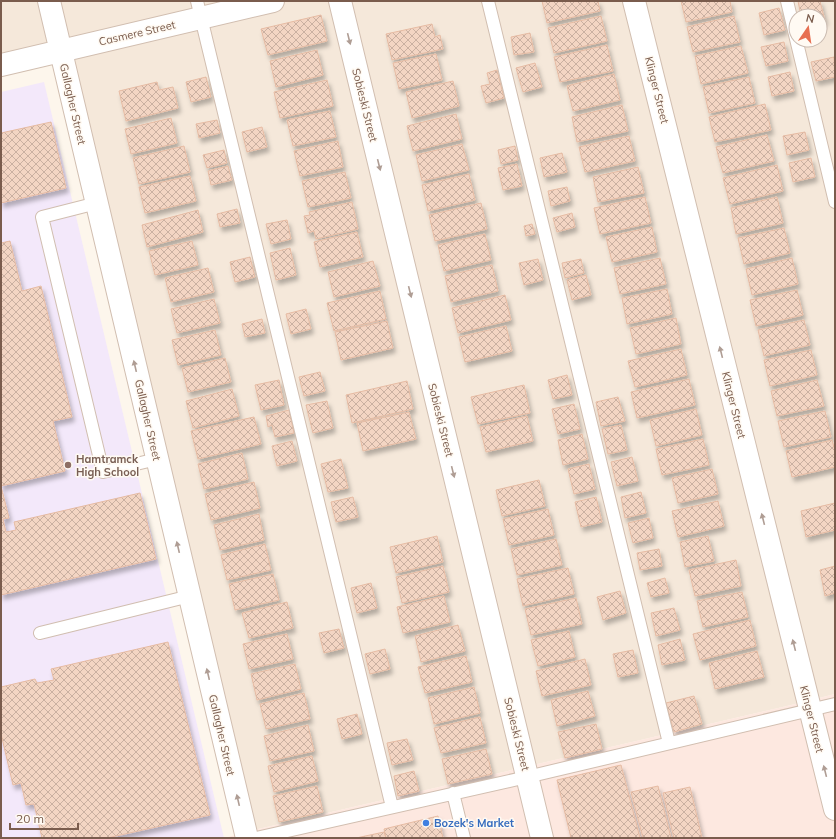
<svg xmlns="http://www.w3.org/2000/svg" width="836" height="839" viewBox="0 0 836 839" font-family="Mulish,sans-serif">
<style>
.residential{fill:#f5e8da;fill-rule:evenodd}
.commercial{fill:#fde8e0}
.education{fill:#f3e8fa}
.building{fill:url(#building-cross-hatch);stroke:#e6bba3;filter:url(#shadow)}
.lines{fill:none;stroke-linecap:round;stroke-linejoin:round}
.service-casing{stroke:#d1beb0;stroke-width:14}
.minor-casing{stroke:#d1beb0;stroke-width:24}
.service{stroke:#fff;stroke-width:12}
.minor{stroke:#fff;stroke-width:22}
.oneway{fill:#af9d94}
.education-dot{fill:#8d6e63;stroke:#fffaf3;stroke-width:1.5}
.shop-dot{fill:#3f7fe0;stroke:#fffaf3;stroke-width:1.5}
.labels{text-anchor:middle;stroke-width:3;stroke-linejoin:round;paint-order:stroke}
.street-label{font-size:11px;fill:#7a5c4d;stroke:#fffaf3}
.education-label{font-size:11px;font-weight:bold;fill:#785e54;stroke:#fffaf3;text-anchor:start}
.shop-label{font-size:11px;font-weight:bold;fill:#366cbe;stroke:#fffaf3;text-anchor:start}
</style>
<defs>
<pattern id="building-cross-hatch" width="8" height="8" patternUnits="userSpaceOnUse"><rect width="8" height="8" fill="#f3d5c3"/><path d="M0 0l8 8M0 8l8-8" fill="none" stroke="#cab0a1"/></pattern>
<filter id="shadow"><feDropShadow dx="2.5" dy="4.5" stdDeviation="2" flood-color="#0004"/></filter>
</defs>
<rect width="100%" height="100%" fill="#fdf6ec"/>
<path class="residential" d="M1,1H835V694L787,706L245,832L61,51L1,65ZM796,16H820V40H796Z"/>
<path class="commercial" d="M835,694V838H225L245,832L787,706Z"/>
<path class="education" d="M44,82L224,838H1V92Z"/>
<path class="building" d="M542,1H598L600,11L547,23Z
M681,1H730L732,12L686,22Z
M798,1H820L825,21L820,22V16H801Z
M779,8L785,30L764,35L759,13Z
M321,15L327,41L268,55L261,29Z
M601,16L607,41L554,53L548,28Z
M734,16L740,42L693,52L687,27Z
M432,24L435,37L440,35L443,49L392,60L386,34Z
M530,33L534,52L514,55L511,37Z
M784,42L788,61L766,66L761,47Z
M607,45L613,71L560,82L554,57Z
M741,46L748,73L701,84L695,56Z
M317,50L323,75L276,87L270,61Z
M436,54L442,80L399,89L393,63Z
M834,57L835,77L816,81L811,62Z
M535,63L542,87L523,92L516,68Z
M497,70L504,98L486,103L481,86L490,84L487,73Z
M790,72L794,91L772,96L768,77Z
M614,74L620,100L573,111L567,86Z
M206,77L211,97L191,102L186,82Z
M749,77L755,103L709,113L703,87Z
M327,80L333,106L280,118L274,92Z
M453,81L459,106L412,118L406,92Z
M157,82L159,90L173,87L178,108L126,121L119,91Z
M765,104L771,130L715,142L709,117Z
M622,105L628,131L577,142L572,117Z
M330,111L336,137L293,146L287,120Z
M456,114L462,139L413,151L407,126Z
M171,118L177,143L131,154L125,129Z
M217,120L220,133L199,138L196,124Z
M51,122L66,188L1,203V133Z
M262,127L267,147L247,152L242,132Z
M805,132L809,150L787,155L783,136Z
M767,135L774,161L723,173L716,147Z
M629,136L635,161L585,172L579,147Z
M338,141L343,167L300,176L294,151Z
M462,144L469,170L422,181L416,155Z
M184,146L190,172L139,184L133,158Z
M515,146L518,160L501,164L498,150Z
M224,150L227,163L207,168L203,155Z
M562,153L567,172L544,177L540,158Z
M811,158L815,177L793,182L789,163Z
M517,164L522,186L503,190L498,168Z
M777,165L783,191L730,204L723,178Z
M228,166L232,180L211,185L208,171Z
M638,167L644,193L598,202L593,177Z
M345,172L351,198L308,207L302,181Z
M469,174L475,200L428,211L422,185Z
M190,176L196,201L145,213L139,187Z
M567,187L570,201L551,206L548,191Z
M645,197L651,223L600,234L594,208Z
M777,197L783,223L736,234L731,208Z
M352,202L358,229L316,239L314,231L308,233L304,216L310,215L309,212Z
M481,203L487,229L435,241L429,215Z
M237,209L240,223L220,227L217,214Z
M198,210L203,232L147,247L142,225Z
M572,213L575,227L557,232L553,218Z
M287,220L291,239L271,244L266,224Z
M532,224L535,234L526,236L524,226Z
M652,227L657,252L612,262L606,237Z
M784,228L790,253L744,264L738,238Z
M357,232L363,257L320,267L314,242Z
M485,234L491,260L444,271L438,245Z
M10,241L22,291L41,286L72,417L53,421L65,471L1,486L9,518L3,519L6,532L16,530L14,522L140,493L156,559L1,595V243Z
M192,241L198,265L155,275L149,251Z
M290,248L296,275L276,280L270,253Z
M250,257L255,277L235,282L230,262Z
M660,258L666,284L620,294L614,268Z
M792,258L798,284L752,295L746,269Z
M538,259L543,280L524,285L519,263Z
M581,259L584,273L565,278L562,263Z
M373,261L380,286L334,297L328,272Z
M492,265L498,291L451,302L445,276Z
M208,268L214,292L171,302L165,278Z
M586,275L591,295L572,300L567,280Z
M667,289L672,314L627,324L622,298Z
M797,290L803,315L756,326L750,300Z
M380,291L386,319L334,331L327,303Z
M505,295L511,320L458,333L452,308Z
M214,299L220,323L177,333L171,309Z
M306,309L311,329L291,334L286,314Z
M676,318L681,344L636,354L630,328Z
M262,319L265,333L245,337L242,324Z
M804,320L810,345L764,356L758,330Z
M387,321L393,348L341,360L335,332Z
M506,326L512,351L465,362L459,337Z
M215,330L221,355L178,365L172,340Z
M681,349L687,375L635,387L628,361Z
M811,350L817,375L770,386L764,360Z
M225,358L231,382L188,392L182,368Z
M320,372L325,391L304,396L299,377Z
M567,375L572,395L553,399L548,380Z
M689,379L695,405L637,418L631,392Z
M279,380L284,405L261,410L255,385Z
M817,380L824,406L777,416L771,391Z
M407,381L413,409L352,423L346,395Z
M524,385L530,413L478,424L471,397Z
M232,389L239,416L193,428L186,401Z
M618,397L625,421L601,426L596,402Z
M327,401L333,428L313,433L306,405Z
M574,404L580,429L558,434L552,409Z
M696,409L702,435L656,446L650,420Z
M289,410L294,433L275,437L272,425L268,427L266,416Z
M825,411L831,437L784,447L778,421Z
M409,412L416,439L363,451L357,423Z
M527,416L533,441L486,452L480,427Z
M254,417L261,444L198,459L191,431Z
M621,425L627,450L608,454L602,429Z
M582,434L588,459L563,465L558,440Z
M703,439L709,465L662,475L656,449Z
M832,440L835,451V467L792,477L786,451Z
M292,441L297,461L277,466L272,446Z
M242,453L248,479L204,489L198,464Z
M632,457L638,481L617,486L611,462Z
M341,459L348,488L328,492L321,464Z
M589,464L595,489L574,494L568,469Z
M712,469L718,494L678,503L672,478Z
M539,480L545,506L502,516L496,490Z
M254,482L260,508L211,520L205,494Z
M641,492L646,513L625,518L621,497Z
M353,497L358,517L336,522L331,502Z
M596,497L602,522L581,527L575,502Z
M718,501L724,526L678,537L672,511Z
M835,503V530L806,537L801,511Z
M548,509L554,535L509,545L503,519Z
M259,514L264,540L220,550L214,525Z
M649,518L653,538L633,543L628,523Z
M437,536L443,562L396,573L390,547Z
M708,536L714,561L685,567L680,542Z
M556,539L562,565L517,575L511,549Z
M265,544L271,570L227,580L221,555Z
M659,549L662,566L640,570L637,553Z
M736,560L741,586L695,596L689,570Z
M443,566L449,592L402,603L396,577Z
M835,566V593L825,596L820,570Z
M568,568L574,594L523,606L517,579Z
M273,574L279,600L235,610L229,584Z
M665,578L669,593L651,597L647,583Z
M371,583L377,608L357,613L351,588Z
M620,591L626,613L603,620L597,597Z
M742,592L748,617L703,627L697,601Z
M444,596L450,622L403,633L397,607Z
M576,598L582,624L531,635L525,609Z
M287,602L293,628L249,638L242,613Z
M674,608L680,630L656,636L651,613Z
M750,620L756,646L700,660L693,634Z
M458,625L465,651L421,662L415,636Z
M339,629L344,648L324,653L319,633Z
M569,631L575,657L538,666L531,640Z
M287,634L293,659L249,669L243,644Z
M680,639L685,660L662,665L658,645Z
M168,642L210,815L107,838H42L34,804L26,805L21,783L13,785L1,734V687L35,679L37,683L54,680L51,669Z
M385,649L390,669L370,674L365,654Z
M633,650L638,673L618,677L613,654Z
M757,651L764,677L715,689L709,663Z
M466,656L472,682L425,693L418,667Z
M585,659L591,685L542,696L536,671Z
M295,664L301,689L257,700L251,674Z
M474,687L480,713L434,724L428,698Z
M588,691L595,716L557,726L551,700Z
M304,693L310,719L266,729L260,704Z
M694,696L702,724L674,732L666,703Z
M357,714L362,734L342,739L337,719Z
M480,717L486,743L441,753L434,728Z
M596,724L602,749L565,758L558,732Z
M308,725L314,751L270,761L264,736Z
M407,739L413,760L392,765L387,743Z
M486,749L492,774L448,784L442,759Z
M312,756L318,781L274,792L268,766Z
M621,765L640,838H571L557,780Z
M414,771L419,791L398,796L394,776Z
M317,786L323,812L279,822L273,796Z
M658,786L671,838H643L631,792Z
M690,787L702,838H674L663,793Z
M438,816L443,838H386L384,829Z
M384,832L386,838H356Z"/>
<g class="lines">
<g class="service-casing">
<path id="service" d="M197,1L392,807
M488,1L669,743
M787,1L835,202
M97,203L42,217L103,472L157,459
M40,633L190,596
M453,793L464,838
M256,838L527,777L835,704"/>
</g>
<g class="minor-casing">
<path id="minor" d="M49,1L247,838
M340,1L542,838
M634,1L835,809
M1,65L273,1"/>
</g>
<use href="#service" class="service"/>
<use href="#minor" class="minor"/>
</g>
<defs><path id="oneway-solid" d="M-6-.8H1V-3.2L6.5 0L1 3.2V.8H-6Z"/></defs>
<g class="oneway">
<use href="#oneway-solid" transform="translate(349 39) rotate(76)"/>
<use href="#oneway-solid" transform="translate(379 165) rotate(76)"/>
<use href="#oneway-solid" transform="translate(410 292) rotate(76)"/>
<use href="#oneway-solid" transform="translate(721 352) rotate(-104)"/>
<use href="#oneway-solid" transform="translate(135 366) rotate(-103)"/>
<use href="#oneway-solid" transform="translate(453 472) rotate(76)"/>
<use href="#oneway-solid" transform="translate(763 519) rotate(-104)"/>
<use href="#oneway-solid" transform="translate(178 547) rotate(-103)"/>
<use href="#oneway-solid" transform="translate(794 645) rotate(-104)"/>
<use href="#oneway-solid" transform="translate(208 674) rotate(-103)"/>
<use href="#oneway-solid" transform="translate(825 771) rotate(-104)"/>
<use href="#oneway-solid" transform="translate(238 800) rotate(-103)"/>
</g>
<circle class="education-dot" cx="68" cy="465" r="4"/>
<circle class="shop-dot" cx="426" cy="823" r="4"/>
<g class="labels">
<g class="street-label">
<text transform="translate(137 33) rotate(-13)" y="4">Casmere Street</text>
<text transform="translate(657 90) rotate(76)" y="4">Klinger Street</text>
<text transform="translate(73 104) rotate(77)" y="4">Gallagher Street</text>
<text transform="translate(365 105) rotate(76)" y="4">Sobieski Street</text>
<text transform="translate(734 405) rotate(76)" y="4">Klinger Street</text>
<text transform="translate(148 420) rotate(77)" y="4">Gallagher Street</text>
<text transform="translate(441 420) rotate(76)" y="4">Sobieski Street</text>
<text transform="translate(812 719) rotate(76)" y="4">Klinger Street</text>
<text transform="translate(517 734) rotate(76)" y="4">Sobieski Street</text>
<text transform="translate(222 735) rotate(77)" y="4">Gallagher Street</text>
</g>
<g class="education-label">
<text x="76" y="463">Hamtramck<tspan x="76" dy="13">High School</tspan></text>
</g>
<g class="shop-label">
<text x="434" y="827">Bozek's Market</text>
</g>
</g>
<rect width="836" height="839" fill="none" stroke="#7a5c4d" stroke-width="4"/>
<g transform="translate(808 28) rotate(13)"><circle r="19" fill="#fffaf3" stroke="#cabbb1"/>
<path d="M0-3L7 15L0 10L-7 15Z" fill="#e76f51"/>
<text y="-6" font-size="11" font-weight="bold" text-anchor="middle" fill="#7a5c4d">N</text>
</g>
<path d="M10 823v6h68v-6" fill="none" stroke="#7a5c4d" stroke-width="2"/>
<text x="16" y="823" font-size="12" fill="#7a5c4d" stroke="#fffaf3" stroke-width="3" paint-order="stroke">20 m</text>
</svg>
